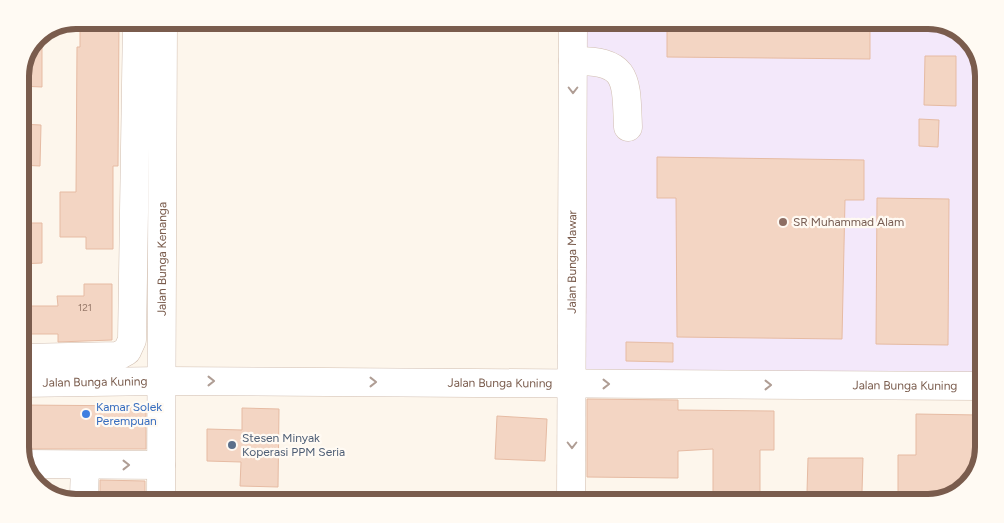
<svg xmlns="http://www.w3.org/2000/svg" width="1004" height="523" viewBox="0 0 1004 523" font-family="Figtree,sans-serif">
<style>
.education{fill:#f3e8fa}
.building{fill:#f3d5c3;stroke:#e6bba3}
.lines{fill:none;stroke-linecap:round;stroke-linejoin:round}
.minor-casing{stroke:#d1beb0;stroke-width:29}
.minor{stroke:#fff;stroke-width:28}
.oneway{stroke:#af9d94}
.education-dot{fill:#8d6e63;stroke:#fffaf3;stroke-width:2}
.shop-dot{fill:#3f7fe0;stroke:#fffaf3;stroke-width:2}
.service-dot{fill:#5c6f8a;stroke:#fffaf3;stroke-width:2}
.labels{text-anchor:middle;stroke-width:4.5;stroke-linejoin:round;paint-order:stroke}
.number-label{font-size:10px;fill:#987a6a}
.education-label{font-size:12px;fill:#785e54;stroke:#fffaf3;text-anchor:start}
.street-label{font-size:12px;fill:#7a5c4d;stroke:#fffaf3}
.shop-label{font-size:12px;fill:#366cbe;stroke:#fffaf3;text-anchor:start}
.service-label{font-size:12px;fill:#4e5e75;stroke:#fffaf3;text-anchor:start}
.rim{fill:none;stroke:#7a5c4d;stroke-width:6}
</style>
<rect width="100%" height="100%" fill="#fdf6ec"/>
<path class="education" d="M584,23L953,26L975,45L984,72L980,373L583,371Z"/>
<path class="building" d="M80,20H119L118,166H113V249H86V237H60V192H76L77,47H80Z
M667,24L870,25V59L667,57Z
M42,34V87L20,86V72L36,36Z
M925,56H956V106L924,105Z
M919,119L939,120L938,147L919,146Z
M20,124L41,125L40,166L20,165Z
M657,157L864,160V200H845L842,339L677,337L676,198H657Z
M877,198L949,199L948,345L876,344Z
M20,223H42V263L20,264Z
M84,284H112V340L58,342V334H20V306H58L57,296H84Z
M626,342L673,343V362L626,361Z
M587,399L678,400V410L774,411V450H760V492H713V449L678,451V478L587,477Z
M20,405L146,406V449H20Z
M242,408L279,409L278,487L240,486L241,462L207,461V429L242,430Z
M916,414L979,415L978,472L960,493L898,492V455H916Z
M497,416L547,419L545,461L495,459Z
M808,458H863L862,492H851V502H818L819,492H807Z
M100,480L145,481V498L100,497Z"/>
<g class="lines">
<g class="minor-casing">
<g id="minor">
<path d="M573,61C629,60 626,79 628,127"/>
<path d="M20,358L118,356L127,351L132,340L137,20"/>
<path id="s1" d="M20,383L162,381L979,386"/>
<path d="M24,464L161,465"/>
<path d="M84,497L85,465"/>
<path id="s2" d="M161,498L163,21"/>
<path id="s3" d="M571,501L573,23"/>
</g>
</g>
<use href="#minor" class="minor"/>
</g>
<defs><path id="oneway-chevron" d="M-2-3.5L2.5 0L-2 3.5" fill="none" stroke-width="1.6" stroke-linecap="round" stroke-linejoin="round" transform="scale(1.25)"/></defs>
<g class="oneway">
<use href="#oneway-chevron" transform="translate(573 90) rotate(90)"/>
<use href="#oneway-chevron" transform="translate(211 381)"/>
<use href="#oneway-chevron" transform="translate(373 382)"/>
<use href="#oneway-chevron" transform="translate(606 384)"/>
<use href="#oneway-chevron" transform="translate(768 385)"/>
<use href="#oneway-chevron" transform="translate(572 445) rotate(90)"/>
<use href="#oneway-chevron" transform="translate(126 465)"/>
</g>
<circle class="education-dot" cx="783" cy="222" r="5"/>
<circle class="shop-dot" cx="86" cy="414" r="5"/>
<circle class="service-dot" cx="232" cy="445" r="5"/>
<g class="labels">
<g class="number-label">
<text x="85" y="311">121</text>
</g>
<g class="education-label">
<text x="793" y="226">SR Muhammad Alam</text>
</g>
<g class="street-label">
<text dy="4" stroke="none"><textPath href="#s2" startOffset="239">Jalan Bunga Kenanga</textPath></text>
<text dy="4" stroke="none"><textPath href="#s3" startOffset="239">Jalan Bunga Mawar</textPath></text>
<text dy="4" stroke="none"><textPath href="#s1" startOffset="75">Jalan Bunga Kuning</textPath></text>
<text dy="4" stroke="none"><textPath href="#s1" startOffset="480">Jalan Bunga Kuning</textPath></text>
<text dy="4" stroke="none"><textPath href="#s1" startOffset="885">Jalan Bunga Kuning</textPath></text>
</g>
<g class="shop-label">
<text x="96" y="411">Kamar Solek<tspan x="96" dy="14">Perempuan</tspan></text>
</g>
<g class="service-label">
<text x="242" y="442">Stesen Minyak<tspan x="242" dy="14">Koperasi PPM Seria</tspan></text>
</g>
</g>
<path d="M0 0H1004V523H0ZM76 29H928A47 47 0 0 1 975 76V447A47 47 0 0 1 928 494H76A47 47 0 0 1 29 447V76A47 47 0 0 1 76 29Z" fill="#fffaf3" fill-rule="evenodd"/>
<path class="rim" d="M76 29H928A47 47 0 0 1 975 76V447A47 47 0 0 1 928 494H76A47 47 0 0 1 29 447V76A47 47 0 0 1 76 29Z"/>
</svg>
